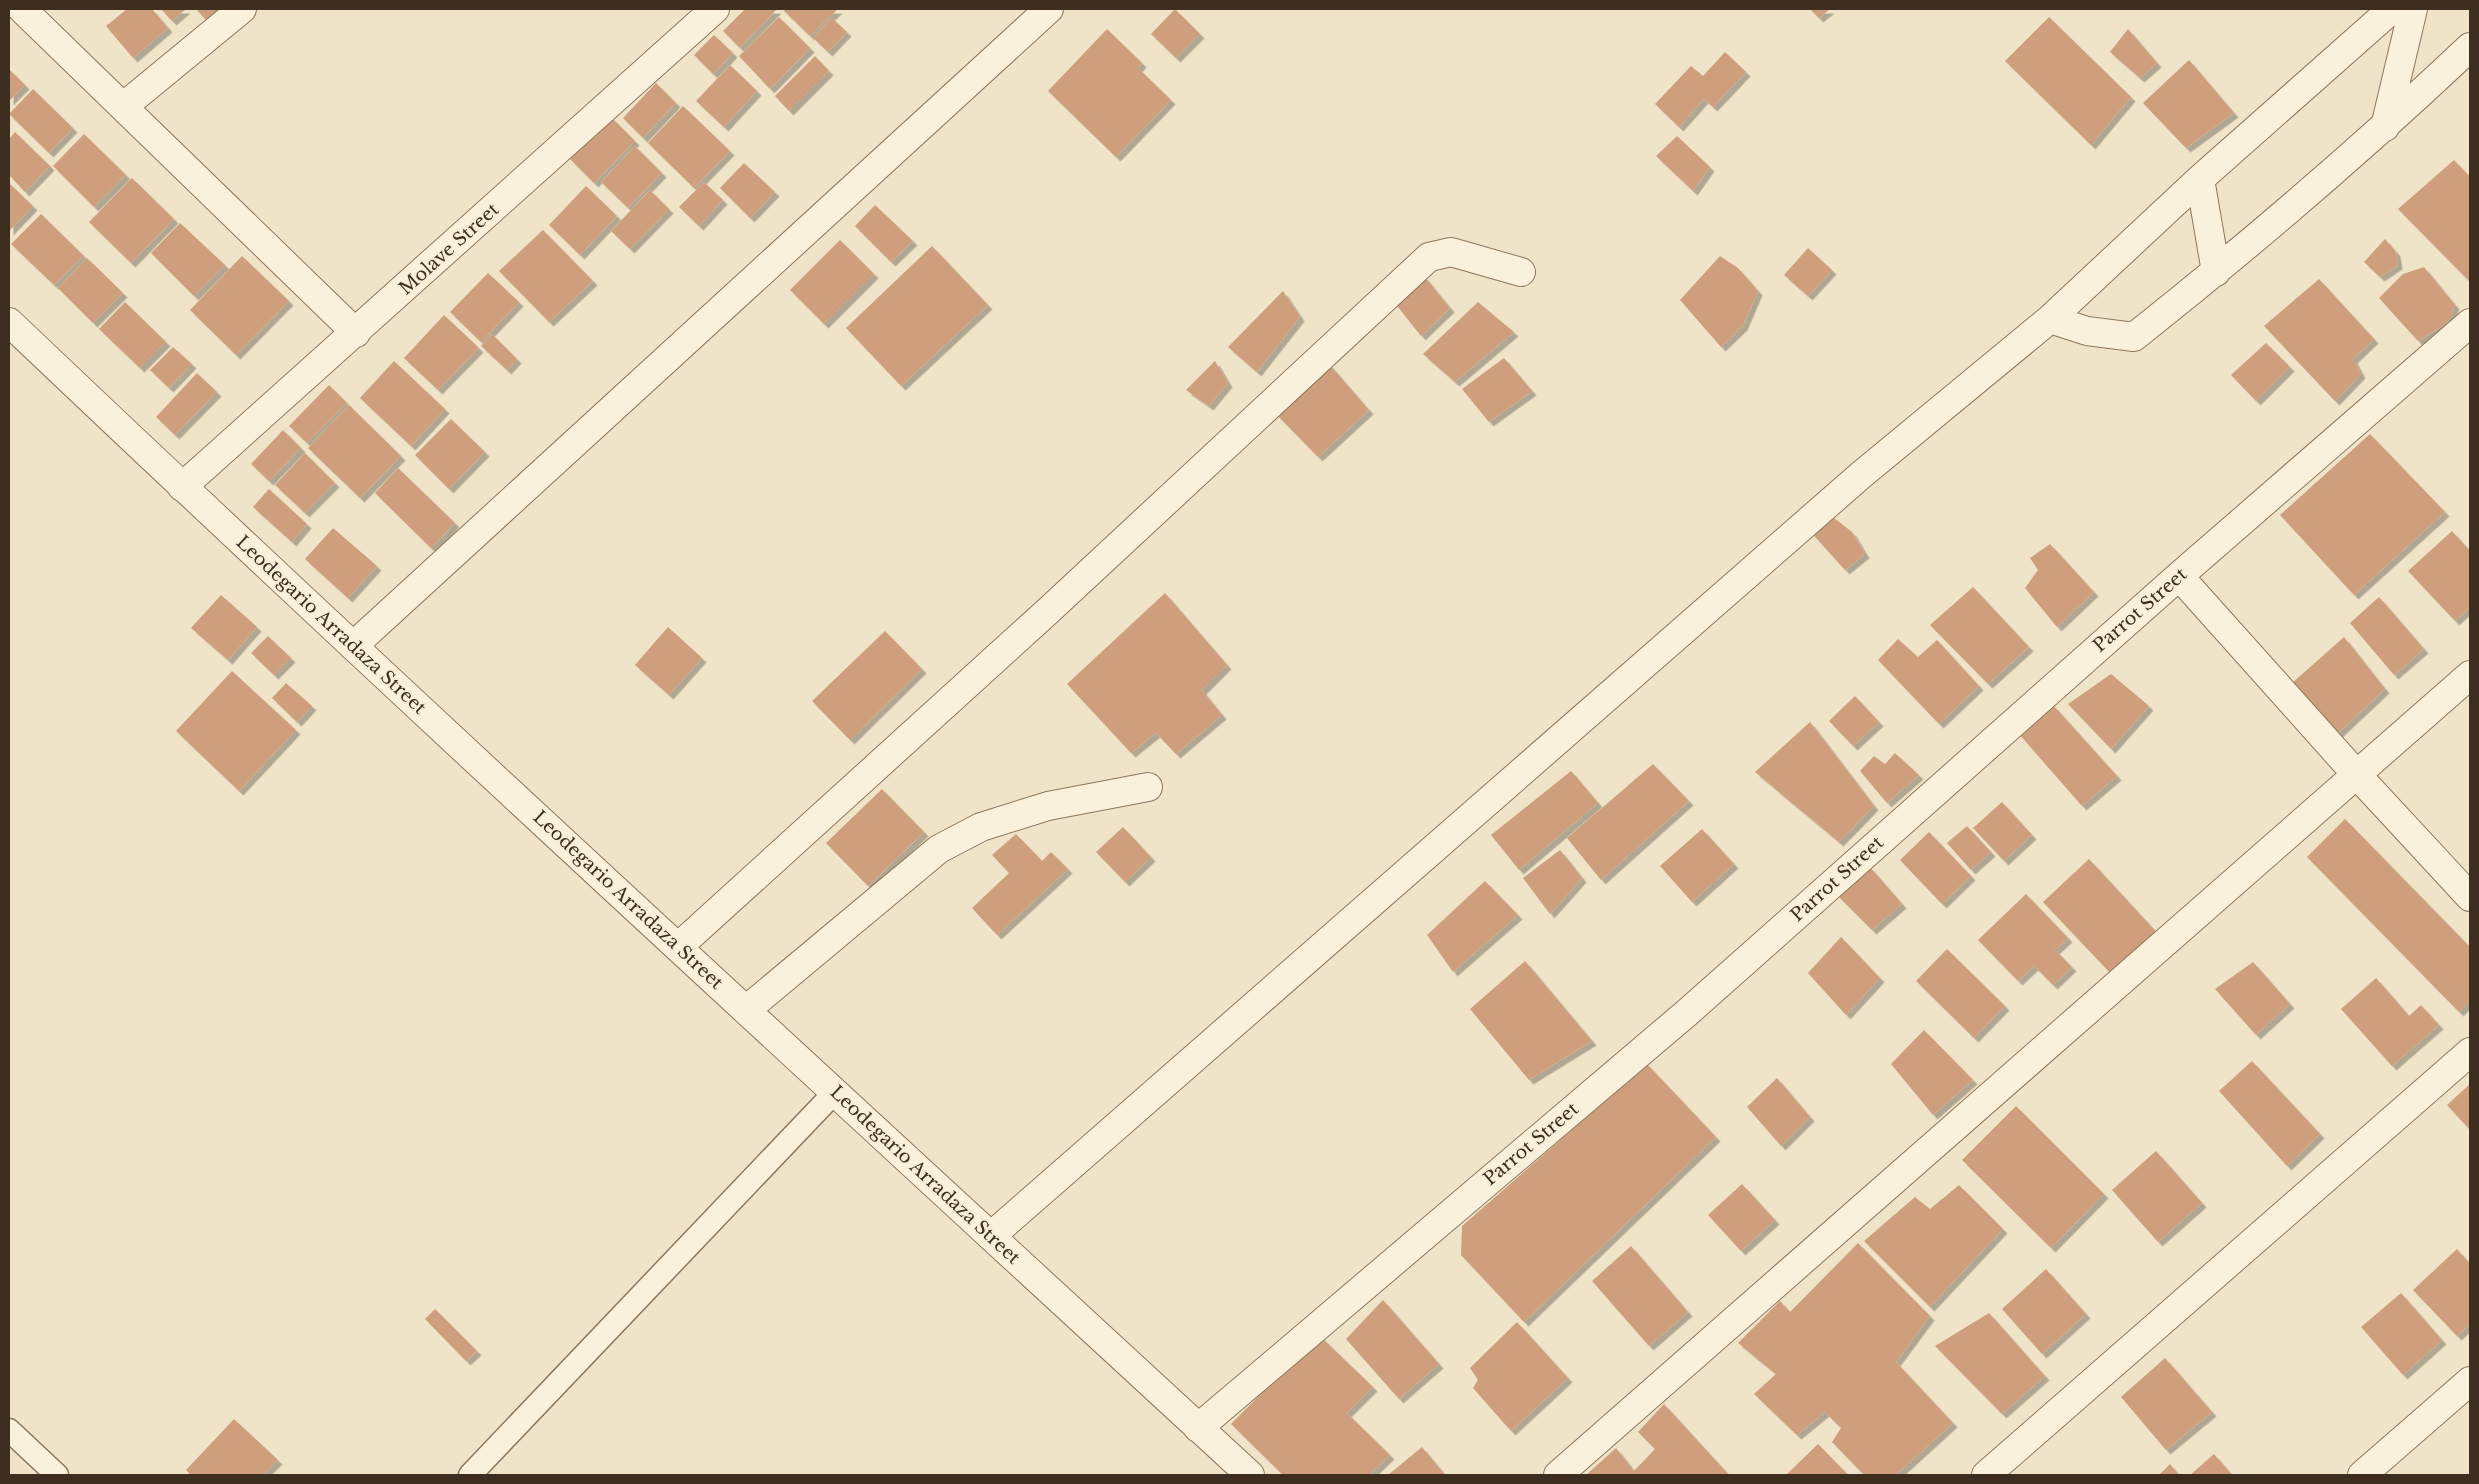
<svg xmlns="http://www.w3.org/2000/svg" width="2479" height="1484" viewBox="0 0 2479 1484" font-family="'Libre Baskerville',serif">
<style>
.building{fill:#cf9f7d;filter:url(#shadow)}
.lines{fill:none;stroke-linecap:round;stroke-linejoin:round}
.service-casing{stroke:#8d765c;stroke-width:25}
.minor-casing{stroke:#8d765c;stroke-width:30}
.tertiary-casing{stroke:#8d765c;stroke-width:30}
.service{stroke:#faf1dc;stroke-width:22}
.minor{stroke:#faf1dc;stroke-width:28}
.tertiary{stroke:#faf1dc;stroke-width:28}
.labels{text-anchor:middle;stroke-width:4;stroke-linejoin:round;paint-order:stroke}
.street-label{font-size:18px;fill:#3d2e20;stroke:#f7eed8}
</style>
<defs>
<filter id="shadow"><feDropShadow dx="4.5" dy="4.5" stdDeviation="0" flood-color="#0004"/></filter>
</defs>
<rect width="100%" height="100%" fill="#f0e4c8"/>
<path class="building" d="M127,9H152L168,28L133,58L106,26Z
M161,9H186L172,21Z
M196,9H236L213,28Z
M745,9H777L740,48L723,31Z
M786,9H838L810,36L784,11Z
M1175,9L1200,34L1176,58L1151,34Z
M1810,9H1830L1819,18Z
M779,17L810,48L770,89L739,56Z
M2049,17L2131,97L2091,145L2005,61Z
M832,18L847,32L828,52L813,38Z
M1107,29L1142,63L1138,68L1171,100L1116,157L1048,91Z
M2128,29L2157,63L2140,78L2110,52Z
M714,35L733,53L713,74L694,55Z
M1725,52L1746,72L1713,107L1704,99L1679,127L1655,104L1691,66L1703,76Z
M815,56L829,71L789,111L775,96Z
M2189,60L2234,113L2186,148L2143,103Z
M730,65L757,91L724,127L696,101Z
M9,69L25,85L9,101Z
M656,83L676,103L643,138L623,118Z
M33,89L73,128L49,153L9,114Z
M683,106L730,151L694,188L648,143Z
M611,117L635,141L594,183L570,159Z
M15,132L50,166L25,192L9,175V139Z
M84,134L126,175L94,207L53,166Z
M1677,136L1710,167L1693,191L1656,156Z
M635,146L662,173L628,208L601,182Z
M2454,160L2470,177V282L2398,209Z
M744,163L775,192L750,218L720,188Z
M132,178L174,219L131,263L89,222Z
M704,182L723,200L699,226L679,207Z
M9,183L33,206L9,231Z
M586,186L617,216L580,255L549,225Z
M650,190L669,209L630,249L611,231Z
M875,205L913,241L891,262L855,226Z
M41,214L84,256L54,285L11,244Z
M180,223L225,265L194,296L151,253Z
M543,230L593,281L549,322L499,271Z
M2385,239L2396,252L2398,265L2380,277L2364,262Z
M840,240L874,274L824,324L790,290Z
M932,246L988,305L901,386L846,328Z
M1808,248L1832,270L1808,296L1784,275Z
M242,256L289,301L236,355L190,310Z
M1720,256L1738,268L1758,291L1743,326L1721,347L1680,300Z
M87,258L123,293L93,323L58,288Z
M2424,267L2455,305L2448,322L2418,341L2379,298L2403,274Z
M488,273L519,302L481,342L450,312Z
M1424,276L1450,308L1421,336L1394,302Z
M2319,279L2374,339L2353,359L2361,374L2335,401L2264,326Z
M1283,291L1300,317L1257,372L1228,347Z
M125,302L166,342L140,368L99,329Z
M1478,302L1514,332L1455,382L1423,354Z
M444,315L479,348L438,390L404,358Z
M492,334L517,359L507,370L481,346Z
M2266,343L2290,367L2256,401L2231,375Z
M173,347L192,364L169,388L150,370Z
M1504,358L1532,391L1489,422L1462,389Z
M394,361L445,409L411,446L360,398Z
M1215,361L1228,383L1209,406L1186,390Z
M1329,364L1369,410L1318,457L1276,414Z
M197,373L217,392L175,435L156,417Z
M329,385L347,403L307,443L289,426Z
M349,405L401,456L360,498L308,448Z
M451,419L485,452L449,489L415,455Z
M283,430L301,448L269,481L251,464Z
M2370,434L2445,512L2354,595L2280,515Z
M305,453L335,483L305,513L275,485Z
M398,468L455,523L431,548L375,493Z
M269,489L307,524L292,542L253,507Z
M1825,511L1852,532L1865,554L1845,570L1808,529Z
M333,528L377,566L348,598L305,559Z
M2452,531L2470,551V607L2455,621L2408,571Z
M2050,544L2094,592L2057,627L2025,588L2038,570L2030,558Z
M1973,587L2029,647L1988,684L1930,625Z
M1165,593L1227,665L1202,690L1222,715L1176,754L1156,733L1131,753L1067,684Z
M221,595L257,627L228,660L191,628Z
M2379,597L2424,649L2394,675L2350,623Z
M668,627L702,658L669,695L635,665Z
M885,631L922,669L850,740L812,701Z
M268,636L291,658L274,675L251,653Z
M2344,637L2385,689L2336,735L2291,684Z
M1898,639L1918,657L1937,640L1979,686L1939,724L1878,660Z
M232,671L296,730L239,791L176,731Z
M2111,674L2149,706L2111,749L2068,704Z
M286,683L312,706L297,722L272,698Z
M1855,696L1879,722L1853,746L1829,721Z
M2053,705L2117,776L2082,806L2019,734Z
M1810,722L1874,806L1839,842L1755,772Z
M1895,753L1919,775L1887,803L1860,771L1874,756L1885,764Z
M1653,764L1689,801L1601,880L1567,838Z
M1571,771L1598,803L1519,870L1491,835Z
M882,789L924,832L868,886L826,843Z
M2002,802L2032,835L2004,861L1973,828Z
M2345,819L2470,947V1001L2459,1012L2307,857Z
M1967,826L1991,852L1971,870L1947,843Z
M1123,827L1151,857L1125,882L1096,852Z
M1702,829L1734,864L1692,902L1660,866Z
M1929,832L1971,876L1942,904L1900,860Z
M1016,834L1042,861L1051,852L1068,869L997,935L972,908L1009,873L992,855Z
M1560,850L1582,878L1550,914L1523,878Z
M2089,859L2160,936L2115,978L2043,902Z
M1869,866L1902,904L1872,930L1837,895Z
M1485,881L1518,915L1453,972L1427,935Z
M2026,894L2068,938L2055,950L2072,967L2053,985L2034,966L2018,981L1978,940Z
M1841,937L1880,978L1846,1015L1808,973Z
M1947,949L2005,1006L1974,1038L1916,981Z
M1525,961L1592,1041L1529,1080L1470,1009Z
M2253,962L2290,1004L2256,1035L2215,989Z
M2376,978L2409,1016L2421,1005L2439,1025L2392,1066L2341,1009Z
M1924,1030L1973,1080L1933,1115L1891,1064Z
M2252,1061L2320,1134L2287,1166L2219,1091Z
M1647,1064L1716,1137L1524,1322L1461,1255L1462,1226Z
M1777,1078L1810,1117L1781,1146L1747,1107Z
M2470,1084V1130L2447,1105Z
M2016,1106L2104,1194L2051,1248L1962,1160Z
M2156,1151L2202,1203L2158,1242L2112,1190Z
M1742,1184L1775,1220L1741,1251L1708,1215Z
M1959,1185L2003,1229L1930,1307L1864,1241L1915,1197L1930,1209Z
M1858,1243L1930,1316L1896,1362L1953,1423L1896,1475H1864L1832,1442L1841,1428L1825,1412L1797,1435L1754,1394L1776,1374L1738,1343L1780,1301L1790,1312Z
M1631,1246L1688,1312L1649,1346L1592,1281Z
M2457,1249L2470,1264V1324L2457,1336L2413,1290Z
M2046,1269L2086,1314L2042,1354L2002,1309Z
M2401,1293L2442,1340L2403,1375L2361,1327Z
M1383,1300L1439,1364L1399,1399L1346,1339Z
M435,1309L477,1351L466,1361L425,1319Z
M1989,1313L2045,1376L2002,1414L1935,1346Z
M1517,1322L1568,1378L1511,1431L1473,1388L1478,1380L1470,1368Z
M1319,1335L1373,1387L1347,1413L1390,1455L1369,1475H1283L1231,1424Z
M2165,1358L2212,1412L2166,1450L2121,1397Z
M1664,1404L1729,1475H1586L1616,1448L1634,1471L1655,1449L1638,1432Z
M234,1419L278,1460L263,1475H191L186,1470Z
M1818,1444L1848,1475L1787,1474Z
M1422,1447L1445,1475H1388Z
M2214,1454L2232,1475H2190Z
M2170,1464L2179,1475H2159Z"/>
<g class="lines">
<g class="service-casing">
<path id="service" d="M9,1430L57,1475
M470,1475L835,1092"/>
</g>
<g class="minor-casing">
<path id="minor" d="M22,9L356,333
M124,106L242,9
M2385,127L2413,9
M2200,179L2216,272
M2050,319L2087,331L2134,337C2250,245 2362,149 2470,47
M182,487L715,9
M2179,576L2357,775L2470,897
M353,646L1049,9
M678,947L1048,611L1429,257L1451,252L1521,272
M746,1010L939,849L981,827L1048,806L1148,787
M991,1236L1861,475L2050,319L2200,179L2392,9
M1198,1428L1689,1011L2179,576L2470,323
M1558,1475L2470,675
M1986,1475L2470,1052
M2362,1475L2470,1381"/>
</g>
<g class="tertiary-casing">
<path id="tertiary" d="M9,322C418,711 835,1092 1250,1475"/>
</g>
<use href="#service" class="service"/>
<use href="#minor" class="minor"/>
<use href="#tertiary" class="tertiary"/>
</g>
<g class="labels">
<g class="street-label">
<text transform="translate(449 249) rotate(-42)" y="6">Molave Street</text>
<text transform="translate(2140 610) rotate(-41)" y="6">Parrot Street</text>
<text transform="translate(331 625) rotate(43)" y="6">Leodegario Arradaza Street</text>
<text transform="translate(1837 879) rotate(-42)" y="6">Parrot Street</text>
<text transform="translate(628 900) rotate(43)" y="6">Leodegario Arradaza Street</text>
<text transform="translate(1531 1144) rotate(-40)" y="6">Parrot Street</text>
<text transform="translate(925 1175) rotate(43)" y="6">Leodegario Arradaza Street</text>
</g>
</g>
<rect width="2479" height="1484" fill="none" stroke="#3d2e20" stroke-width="20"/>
</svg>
